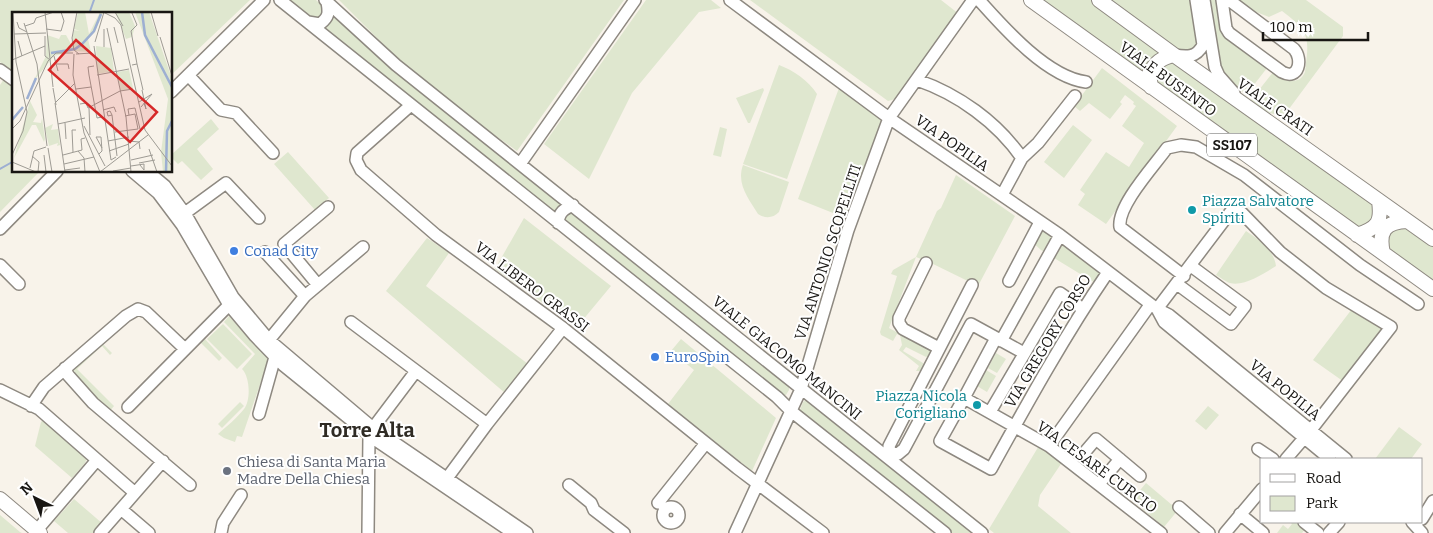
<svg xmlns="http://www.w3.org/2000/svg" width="1433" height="533" viewBox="0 0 1433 533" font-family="Bitter,serif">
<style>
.green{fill:#dfe7cf}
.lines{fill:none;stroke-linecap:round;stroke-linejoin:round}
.stream{stroke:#9dafd2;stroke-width:2}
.minor-casing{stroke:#8e8981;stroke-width:14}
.major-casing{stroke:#8e8981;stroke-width:16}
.minor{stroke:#fff;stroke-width:11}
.major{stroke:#fff;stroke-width:14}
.culture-dot{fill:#0f9aa8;stroke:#fff;stroke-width:2}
.shop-dot{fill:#3f7fe0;stroke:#fff;stroke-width:2}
.worship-dot{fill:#6b7280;stroke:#fff;stroke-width:2}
.labels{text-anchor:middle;stroke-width:4;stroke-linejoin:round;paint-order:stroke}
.shield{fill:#fff;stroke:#5d5c5a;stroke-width:1}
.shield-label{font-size:14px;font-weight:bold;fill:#181613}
.street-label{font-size:15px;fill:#181613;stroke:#fff}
.culture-label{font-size:15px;fill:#0d838f;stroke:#fff;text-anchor:start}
.shop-label{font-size:15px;fill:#366cbe;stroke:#fff;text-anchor:start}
.worship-label{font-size:15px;fill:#5b616d;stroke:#fff;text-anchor:start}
.district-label{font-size:20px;font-weight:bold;fill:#2f2b24;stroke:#fff}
.inset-river{fill:none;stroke:#9dafd2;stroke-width:2.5}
.inset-road{fill:none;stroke:#9e9b94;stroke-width:1}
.view{fill:#d62828;fill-opacity:0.15;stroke:#d62828;stroke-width:2.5}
.inset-edge{fill:none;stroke:#181613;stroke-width:2.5}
</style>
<rect width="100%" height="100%" fill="#f8f3ea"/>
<path class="green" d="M0,0H250L171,75V14H14V171H40L0,212V85L10,70L0,62Z
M286,0H316L326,9L323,16L313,22Z
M339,0H624L517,151L479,124L398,59Z
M646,0H711L721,8L699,12L632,93L589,179L544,144Z
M750,0H941L959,14L896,98L892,100L888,101Z
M1042,0H1091L1161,51L1156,55L1144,74Z
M1109,0H1191L1198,46L1190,52L1180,51Z
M1211,0H1219L1222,25L1267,68L1246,95L1223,72L1218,64Z
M1237,0H1306L1343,27V36L1286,113C1272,118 1263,109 1251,100L1274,71C1284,78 1298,88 1305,72C1309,38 1311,33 1282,11L1269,17L1251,10Z
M333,15L377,54L789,386V390L786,395L781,396L321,28L330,23Z
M1171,60L1376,207L1369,227L1356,228L1156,81C1156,70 1163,66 1171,60Z
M779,65C793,70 809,81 817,94L787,179L743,164Z
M1102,68L1177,126L1106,224L1078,205L1085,194L1080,190L1106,152L1129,167L1144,143L1122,126L1136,106L1133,104L1134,102L1125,95L1120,102L1122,104L1110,119L1089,103L1080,111L1074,106Z
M763,88L764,90L750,123H748L736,98Z
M839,88L879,117L884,125L848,219L798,199Z
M211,119L219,129L197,149L213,169L201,180L182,161L178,164L171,157V155Z
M1073,125L1092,140L1064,178L1044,162Z
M720,127L727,129L721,157L713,155Z
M288,152L329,198L315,210L274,164Z
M743,165L789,182L779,212C773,218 766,219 758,214C749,199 736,184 743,165Z
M956,175L1015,216L978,286L929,262L916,257L889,328L930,350V355L926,357L906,347L903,351L923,363L925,365L922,371H916L919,366L899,350L902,345L900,335L897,334L893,341L881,335L880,332L897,276L891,274L893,270L916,257L937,211L941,208Z
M524,218L611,286L577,327L495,269Z
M1040,222L1108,272L1095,283L1041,250L1030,240Z
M1404,228L1433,247V282L1393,253C1387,244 1386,238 1391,229Z
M1246,231C1259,240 1274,250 1276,266C1265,273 1244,287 1230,283C1226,282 1220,277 1216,275Z
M427,238L449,253L426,286L528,364L505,393L386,291Z
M1355,305L1391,327L1347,384L1313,360Z
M229,316L248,338L269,358L242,437L237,436L235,442L224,438L218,434C227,426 237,418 244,409C251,400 250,377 242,369L255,354L224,322Z
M223,324L252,354L237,369L207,339Z
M205,339L222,358L219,361L201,343Z
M681,339L776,418L752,471L668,404L694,370L671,351Z
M101,342L112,353L110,355L102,346L77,369L114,406L110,411C96,399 74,385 72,366Z
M996,353L1006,359L997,373L988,368Z
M986,370L996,376L987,392L977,386Z
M806,400L973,533H950L799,413L803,402Z
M240,402L244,406L222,428L218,424Z
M1208,406L1219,415L1206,430L1195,421Z
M43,420L87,458L85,463L72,478L35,446L41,422Z
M1399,427L1422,444L1411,459H1375Z
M1040,444L1063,461L1040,495L1038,506L1071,533H994L989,529Z
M1146,483L1178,510L1164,527L1132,500Z
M74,499L103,524L96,533H68L54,521Z
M0,515L20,532L22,533H0Z
M1290,522H1299L1306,528L1302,533H1277L1283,525L1288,529L1292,524Z"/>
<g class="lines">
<path class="stream" d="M89,14L94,0
M0,169L14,161"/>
<g class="minor-casing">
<path id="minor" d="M280,0L777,397L791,411L945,533
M325,0L396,65L982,533
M730,0L889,118L1060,235L1157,309L1169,315L1346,459
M979,0C1004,28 1047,77 1086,82
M1204,0L1215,67L1219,76L1234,93
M1222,0L1226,28L1229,33L1282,72C1299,81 1303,59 1294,49L1229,0
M308,22L320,24C329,17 329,13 327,2
M1174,55C1187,57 1196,58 1203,45L1196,0
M0,70L14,80
M188,75L221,110L236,113L273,153
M917,80C958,94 997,122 1022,158L1002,195
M171,92L264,0
M411,105L357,153L356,160L361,170L436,235L563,328L737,468L823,533
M1022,158L1038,143L1075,96
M520,164L635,0
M132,171L158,193L182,225L229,305L255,336L283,365L377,441L513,533
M147,171L165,186L186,215L233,297L269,340L373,428L527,533
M185,213L226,183L259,218
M558,223C559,212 564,209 573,205
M0,229L57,171
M265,252L305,296
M926,263L899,318V323L903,329L939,348
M0,265L19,284
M1108,272C1065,335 1028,402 991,469L940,441L964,398L1049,446L1161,533
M1184,276L1120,227C1117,206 1154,166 1167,148L1181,145L1196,147L1244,175L1360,265L1418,304
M1009,281L1040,222
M1177,284L1231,324L1245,306L1191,266
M318,285L284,244L328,207
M1157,309L1232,210L1242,213L1280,252L1326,288L1391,327L1311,430L1286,459
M1157,309L1164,322L1330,459
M351,322L487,424
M269,340L305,296L363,247
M1001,341L1060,235
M65,368L68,375L93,403L190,485
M0,390L39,409L135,493L100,533
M964,398L996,338
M31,406L44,387L126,316L138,309L146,312L185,349
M128,407L229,305
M990,412L1060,293L1083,309
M259,414L275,357
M373,428L416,371
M1049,446L1150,305
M1258,449L1273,459
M890,452L898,454L904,449L971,324L1024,353
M1084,453L1096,439L1140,476
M887,457L890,452L889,446L972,285
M1099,484L1120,459
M442,485L487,424L563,328
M569,485L591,503L594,510L624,533
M135,493L163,461
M658,503L706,443
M663 515a8 8 0 1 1 16 0a8 8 0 1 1-16 0Z
M1179,507L1209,533
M121,509L149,533
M1240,514L1263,533
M1422,519L1433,501
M1304,522L1318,533
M1412,522L1422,533
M37,530L97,460
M221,533L223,523L241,495
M368,533L369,435
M735,533L801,389L848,230L889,118L973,0
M1225,533L1262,489
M1329,533L1339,522"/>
</g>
<g class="major-casing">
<path id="major" d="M1031,0L1433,289
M1099,0L1174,55L1433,239
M1151,87L1149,74C1156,62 1161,58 1174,55
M1357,235C1378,228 1382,222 1379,201
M1383,253C1378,231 1385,222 1407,221
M0,499L40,533"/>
</g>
<use href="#minor" class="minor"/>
<use href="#major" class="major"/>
</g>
<g class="culture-dot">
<circle cx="1192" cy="210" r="5"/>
<circle cx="977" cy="405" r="5"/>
</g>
<g class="shop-dot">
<circle cx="234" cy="251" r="5"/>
<circle cx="655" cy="357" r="5"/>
</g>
<circle class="worship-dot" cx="227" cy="471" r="5"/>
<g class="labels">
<rect class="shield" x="1207" y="133.5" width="50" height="23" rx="4"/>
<g class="shield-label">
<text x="1232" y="150">SS107</text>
</g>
<g class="street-label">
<text transform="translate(1168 79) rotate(36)" y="5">VIALE BUSENTO</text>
<text transform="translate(1275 107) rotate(35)" y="5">VIALE CRATI</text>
<text transform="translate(952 143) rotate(35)" y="5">VIA POPILIA</text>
<text transform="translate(828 252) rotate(-72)" y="5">VIA ANTONIO SCOPELLITI</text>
<text transform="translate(532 287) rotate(37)" y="5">VIA LIBERO GRASSI</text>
<text transform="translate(1048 341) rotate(-59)" y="5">VIA GREGORY CORSO</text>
<text transform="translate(787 358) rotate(39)" y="5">VIALE GIACOMO MANCINI</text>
<text transform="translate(1285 390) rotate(39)" y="5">VIA POPILIA</text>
<text transform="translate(1097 467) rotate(36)" y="5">VIA CESARE CURCIO</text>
</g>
<g class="culture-label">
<text x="1202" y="206">Piazza Salvatore<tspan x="1202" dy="17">Spiriti</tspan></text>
<text x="967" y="401" text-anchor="end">Piazza Nicola<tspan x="967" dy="17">Corigliano</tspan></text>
</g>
<g class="shop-label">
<text x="244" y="256">Conad City</text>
<text x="665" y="362">EuroSpin</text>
</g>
<g class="worship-label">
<text x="237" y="467">Chiesa di Santa Maria<tspan x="237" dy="17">Madre Della Chiesa</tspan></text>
</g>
<g class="district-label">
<text x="367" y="437">Torre Alta</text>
</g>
</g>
<g transform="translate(12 12)">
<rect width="160" height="160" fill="#f8f3ea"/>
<path d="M66,0H73L77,22L88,0H91L83,20L76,27L79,40L61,39L42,44L21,70L34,44L35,23L47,27L49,23H54L59,32L62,18L68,19L62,17ZM103,0H117L123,14L120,25L114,27ZM123,0H137L160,67L158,160H151L149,140L156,87ZM84,34L99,36L102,59L85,62ZM117,58L121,76L109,79L105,60ZM18,89L25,103L21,110L29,111L30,106L33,127L32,130L24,113H20L2,146ZM41,112L39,118L46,117L48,133L45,134L46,131L37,134L33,116Z" fill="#dfe7cf"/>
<path class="inset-river" d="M130,0L133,23L160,75M39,41L63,37L70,32L82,19L89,2M15,87L24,66M0,108L11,95M154,160L155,119L160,109"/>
<path class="inset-road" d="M33,0L41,75M49,0L52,9L49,19M65,0L60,26L62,38L67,42M91,0L103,6L109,13L133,118L160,154M103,0L111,14M139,0L146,24M120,1L125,13L119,19L125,52M5,10L7,16L15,20M12,11L25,52L35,134M13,14L22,11L24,6L42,0M102,15L106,31M95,16L114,105L119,160M34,17L49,19M2,22L34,21M33,24V44L38,48M148,25L160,64M6,29L10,44M83,30L92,0M82,34L99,148L104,145M92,35V17M62,42L61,63L72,121L88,160M64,42L80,41M42,44L46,59M0,48L33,34M45,52H56L57,57M120,53L125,52L131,78M82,54L76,55L77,63L85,106L90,105M85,63L117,57M41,76L44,93M64,77L79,75M130,78L134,97L132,91M127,90L140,82L129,95M43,91L53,160M43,91L63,71M68,92L74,91L76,96L108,79L121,77M77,96L78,123M91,98L102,95L104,100M98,99L100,103L96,104L95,100ZM100,103L105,144M117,103L116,97L123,96L128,117M53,111L54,127M46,112L73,106M72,114L93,154M0,117L8,109L36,49L44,41H61M103,120L126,117L123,102L113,104M160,128V146M96,129L117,125M117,129L127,130L128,137M36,136L40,160M137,137L145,160M70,138L69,127L73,126M66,139L72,146L73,160M97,139L117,132M61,140L60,118H64M87,142L90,139L89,125H84L90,136M0,143L11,119L15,100L4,50L1,0M32,143L34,160M51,143L70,138M20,144L27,150L26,160M119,148L141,143M0,150L24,160M127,151L143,148M52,152L82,145M119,154L132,152V158L128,153M18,156L22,139L34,135M53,158L68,156M101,159L119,156M88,160L136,123"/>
<path class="view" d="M64,28L145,100L118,130L37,58Z"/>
<rect width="160" height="160" class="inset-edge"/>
</g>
<rect x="1260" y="458" width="162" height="65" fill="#ffffff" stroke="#a3a2a1"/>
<rect x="1270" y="474" width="25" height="8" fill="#ffffff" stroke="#a3a2a1"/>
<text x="1306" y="483" font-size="15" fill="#181613">Road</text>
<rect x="1270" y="496" width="25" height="15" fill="#dfe7cf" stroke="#a3a2a1"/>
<text x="1306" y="508" font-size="15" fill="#181613">Park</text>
<g transform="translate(35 498) rotate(318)" stroke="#ffffff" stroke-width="4" paint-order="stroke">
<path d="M0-4L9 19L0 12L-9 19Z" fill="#181613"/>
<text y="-8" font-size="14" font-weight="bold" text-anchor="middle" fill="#181613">N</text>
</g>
<path d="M1263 32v8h105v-8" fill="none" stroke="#181613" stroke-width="2.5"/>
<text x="1270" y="32" font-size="15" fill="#181613" stroke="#ffffff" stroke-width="4" paint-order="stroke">100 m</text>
</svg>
